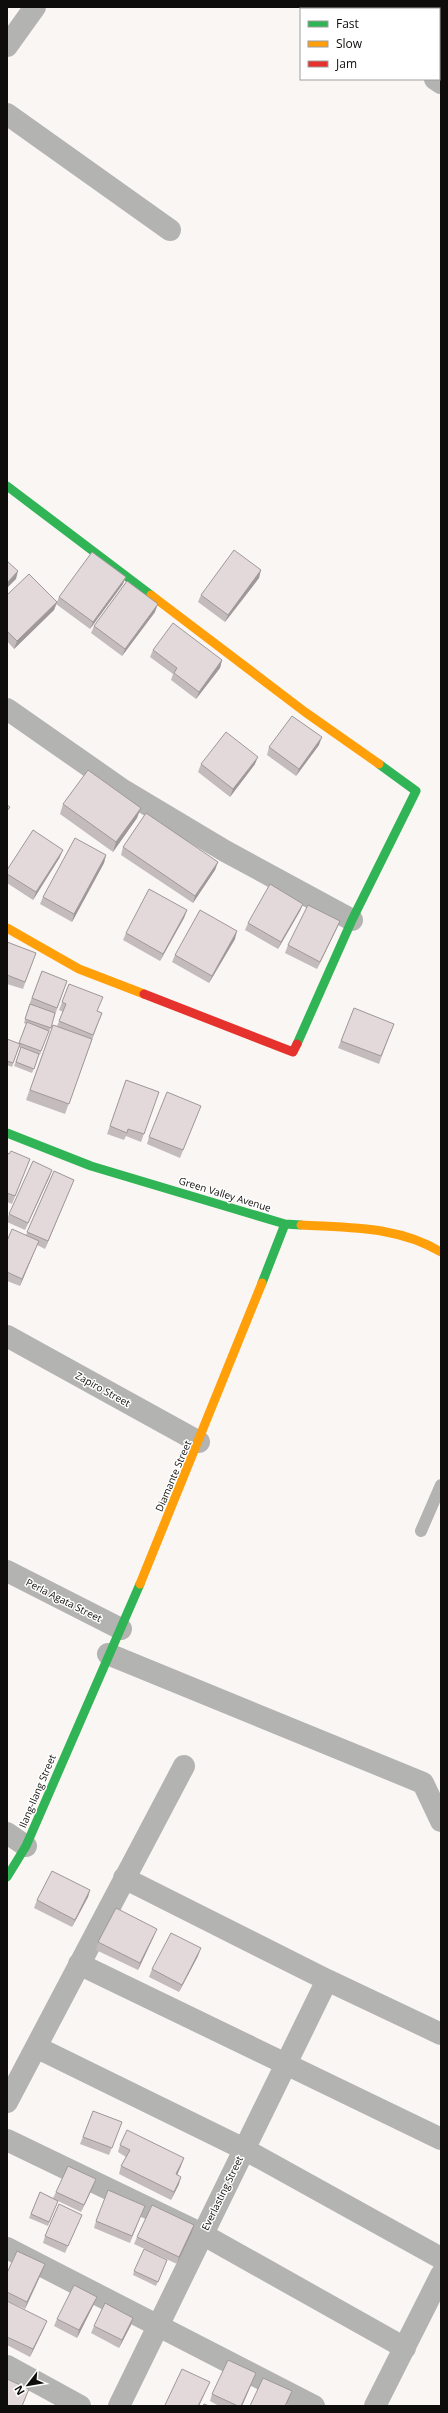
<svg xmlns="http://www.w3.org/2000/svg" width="448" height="2413" viewBox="0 0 448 2413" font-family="'Open Sans',sans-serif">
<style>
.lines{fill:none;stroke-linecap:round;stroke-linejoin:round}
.lane{stroke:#b3b3b2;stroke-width:12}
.street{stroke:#b3b3b2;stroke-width:22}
.fast{stroke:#30b455;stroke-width:9}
.slow{stroke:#ff9f0a;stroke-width:9}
.jam{stroke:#e5322d;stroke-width:9}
.wall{fill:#c3bbbc}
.shaded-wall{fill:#9f9899}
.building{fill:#e3d9db;stroke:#9f9899}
.labels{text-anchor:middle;stroke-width:3;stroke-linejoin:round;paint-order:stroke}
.street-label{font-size:10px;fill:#0f0d0b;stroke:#fff}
</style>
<rect width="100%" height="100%" fill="#faf6f3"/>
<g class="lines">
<path class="lane" d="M421,1531L441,1485"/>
<path class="street" d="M338,7L340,9
M7,46L35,7
M435,79L441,83
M7,114L170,230
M7,709L123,790L225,851L352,920
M7,1336L199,1442
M7,1571L121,1629
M108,1654L423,1783L441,1821
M7,1833L26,1846
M124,1878L327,1980L441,2034
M79,1964L441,2139
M36,2047L244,2149L441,2258
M7,2102L184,1766
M7,2140L202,2234L405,2348
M7,2248L314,2406
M7,2366L80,2406
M119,2406L327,1980
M375,2406L441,2275"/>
<path class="fast" d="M7,486L151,595
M297,1044L352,920L416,791L379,764
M7,1133L91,1166L285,1224L301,1225
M262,1283L285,1224
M7,1877L26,1846L140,1584"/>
<path class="slow" d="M151,595L305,712L379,764
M7,928L79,969L144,994
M301,1225C350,1228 398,1226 441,1252
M140,1584L262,1283"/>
<path class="jam" d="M144,994L293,1052L297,1044"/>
</g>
<path class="wall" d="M259,578L225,622L198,602L201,595Z
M123,584L90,629L56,604L59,597Z
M7,595L57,602L54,610L14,649L7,641Z
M155,612L122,656L91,633L94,626Z
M153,650L222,660L220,668L196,699L171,680L173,674L150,657Z
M319,745L296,776L267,755L269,747Z
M201,764H255L230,797L198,772Z
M63,804L137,818L113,852L60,814Z
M123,847L218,862L215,870L193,903L121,855Z
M106,855L104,863L72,922L40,904L43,897Z
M60,857L33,900L7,883V870Z
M303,904L300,911L278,949L245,930L248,923Z
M187,910L184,918L160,961L123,940L126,933Z
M340,921L337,928L317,969L285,953L288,945Z
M235,939L209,983L172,962L175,955Z
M7,942L36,953L23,989L7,984Z
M42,971L67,981L49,1032H48L40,1055H39L32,1073L14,1066L21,1048L19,1047L12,1067L7,1065V1039L19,1044L26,1024L24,1023L29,1005Z
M69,984L98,1011L102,1013L65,1114L26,1100L53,1025L57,1026L63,1012L59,1010Z
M354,1008L394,1024L379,1064L338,1048Z
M126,1080L159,1092L141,1142L126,1136L124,1140L107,1134Z
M198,1113L180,1158L147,1144L149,1137Z
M7,1153L30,1159L12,1204L7,1202Z
M52,1170L49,1178L25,1230L7,1222V1219L9,1214Z
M54,1171L74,1180L45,1249L37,1245L20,1286L7,1281V1241L26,1235Z
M90,1890L88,1897L72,1927L34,1908L37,1900Z
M154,1936L138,1970L96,1950L98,1942Z
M198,1956L179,1992L149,1977L152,1969Z
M93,2111L122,2122L109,2155L80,2144Z
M120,2145L181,2166L177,2175L179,2184L171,2200L119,2174L121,2166L126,2157L118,2152Z
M93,2187L81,2212L58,2201L48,2226L29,2218L40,2192L53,2198L56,2192Z
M145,2206L130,2243L94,2228L96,2221Z
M82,2215L65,2253L43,2243L45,2236Z
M194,2225L192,2232L177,2264L134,2244L137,2237Z
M167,2260L156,2286L133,2275L134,2271Z
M45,2264L42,2272L25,2309L7,2301V2273Z
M97,2297L94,2304L77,2338L54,2326L57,2319Z
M7,2301L44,2328L30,2357L7,2345Z
M131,2325L119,2348L91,2333L94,2326Z
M253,2381L242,2406H219L210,2401L212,2394Z"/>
<path class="shaded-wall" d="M261,570L259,578L225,622L228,615Z
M18,571L16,579L7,588V583Z
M126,577L123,584L90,629L93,622Z
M57,602L54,610L14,649L17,641Z
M158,604L155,612L122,656L125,649Z
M222,660L220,668L196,699L199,692Z
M322,737L319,745L296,776L299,769Z
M258,757L255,764L230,797L233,789Z
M141,808L137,818L113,852L116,842Z
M63,850L60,857L33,900L36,892Z
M106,855L104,863L72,922L74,914Z
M218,862L215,870L193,903L195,896Z
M303,904L300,911L278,949L281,942Z
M187,910L184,918L160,961L163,954Z
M340,921L337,928L317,969L320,962Z
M237,931L235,939L209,983L212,976Z
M52,1170L49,1178L25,1230L28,1223Z
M74,1180L71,1187L45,1249L48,1241Z
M39,1241L36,1248L20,1286L22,1279Z
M90,1890L88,1897L72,1927L75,1920Z
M157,1929L154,1936L138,1970L140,1963Z
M201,1948L198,1956L179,1992L182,1985Z
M184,2158L181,2166L174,2182L176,2174Z
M181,2177L179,2184L171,2200L174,2192Z
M96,2179L93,2187L81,2212L84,2205Z
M194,2225L192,2232L177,2264L179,2257Z
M45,2264L42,2272L25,2309L27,2302Z
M97,2297L94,2304L77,2338L79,2330Z
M133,2318L131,2325L119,2348L122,2340Z
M47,2321L44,2328L30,2357L33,2349Z
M256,2373L242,2406H241Z
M210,2382L199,2406H198Z
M292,2391L289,2399L286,2406H285Z"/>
<path class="building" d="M234,550L261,570L228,615L201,595Z
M92,552L126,577L93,622L59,597Z
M7,561L18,571L7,583Z
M29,574L57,602L17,641L7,631V595Z
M127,581L158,604L125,649L94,626Z
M173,623L222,660L199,692L174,673L177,668L153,650Z
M292,716L322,737L299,769L269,747Z
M226,732L258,757L233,789L201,764Z
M88,770L141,808L116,842L63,804Z
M7,805L10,807L7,811Z
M146,813L218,862L195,896L123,847Z
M33,830L63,850L36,892L7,874V870Z
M75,838L106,855L74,914L43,897Z
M270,884L303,904L281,942L248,923Z
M149,889L187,910L163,954L126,933Z
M308,905L340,921L320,962L288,945Z
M200,910L237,931L212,976L175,955Z
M7,942L36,953L25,982L7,975Z
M42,971L67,981L57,1008L32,998Z
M69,984L103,997L97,1011L102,1013L93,1035L59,1021L66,1004L62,1002Z
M30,1004L55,1013L51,1028L25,1019Z
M354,1008L394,1024L381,1056L341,1041Z
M27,1022L49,1031L41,1051L19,1043Z
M53,1025L92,1039L69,1104L30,1090Z
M7,1039L20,1044L13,1063L7,1061Z
M21,1047L39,1054L34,1069L16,1062Z
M126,1080L159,1092L144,1134L128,1129L127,1133L110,1126Z
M167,1092L201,1106L183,1150L149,1137Z
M11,1151L30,1159L15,1196L7,1193V1153L9,1154Z
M33,1161L52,1170L28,1223L9,1214Z
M54,1171L74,1180L48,1241L27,1232Z
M12,1229L39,1241L22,1279L7,1272V1241Z
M52,1871L90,1890L75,1920L37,1900Z
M116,1908L157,1929L140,1963L98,1942Z
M171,1933L201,1948L182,1985L152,1969Z
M93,2111L122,2122L112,2148L83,2137Z
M127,2130L184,2158L176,2174L181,2177L174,2192L121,2166L130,2150L120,2145Z
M68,2166L96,2179L84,2205L56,2192Z
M108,2190L145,2206L132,2236L96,2221Z
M40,2192L58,2201L49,2222L31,2214Z
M59,2204L82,2215L68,2246L45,2236Z
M152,2205L194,2225L179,2257L137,2237Z
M144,2249L167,2260L158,2282L134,2271Z
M17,2251L45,2264L27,2302L7,2292V2273Z
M74,2285L97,2297L79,2330L57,2319Z
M7,2301L47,2321L33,2349L7,2337Z
M105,2303L133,2318L122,2340L94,2326Z
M228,2360L256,2373L241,2406H238L212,2394Z
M182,2369L210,2382L198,2406H166L165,2405Z
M263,2378L292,2391L285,2406H250Z
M7,2379L29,2389L22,2406H7Z
M204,2404L209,2406H203Z"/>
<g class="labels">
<g class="street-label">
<text transform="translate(225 1194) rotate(17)" y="4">Green Valley Avenue</text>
<text transform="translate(103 1389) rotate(29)" y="4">Zapiro Street</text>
<text transform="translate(173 1476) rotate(-67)" y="4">Diamante Street</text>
<text transform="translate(64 1600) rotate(27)" y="4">Perla Agata Street</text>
<text transform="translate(37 1791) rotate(-67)" y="4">Ilang-Ilang Street</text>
<text transform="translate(222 2193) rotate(-64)" y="4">Everlasting Street</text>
</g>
</g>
<rect width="448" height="2413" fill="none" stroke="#0f0d0b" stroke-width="16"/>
<rect x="300" y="8" width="140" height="72" fill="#ffffff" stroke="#9f9e9d"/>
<rect x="308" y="21" width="20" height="6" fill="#30b455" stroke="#9f9e9d"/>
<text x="336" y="28" font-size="12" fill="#0f0d0b">Fast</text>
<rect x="308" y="41" width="20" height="6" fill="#ff9f0a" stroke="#9f9e9d"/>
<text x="336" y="48" font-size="12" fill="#0f0d0b">Slow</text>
<rect x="308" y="61" width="20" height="6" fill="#e5322d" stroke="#9f9e9d"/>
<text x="336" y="68" font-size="12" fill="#0f0d0b">Jam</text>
<g transform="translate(28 2385) rotate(239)" stroke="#ffffff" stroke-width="3" paint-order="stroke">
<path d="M0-3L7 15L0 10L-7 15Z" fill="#0f0d0b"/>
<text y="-6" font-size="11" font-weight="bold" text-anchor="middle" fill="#0f0d0b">N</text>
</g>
</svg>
